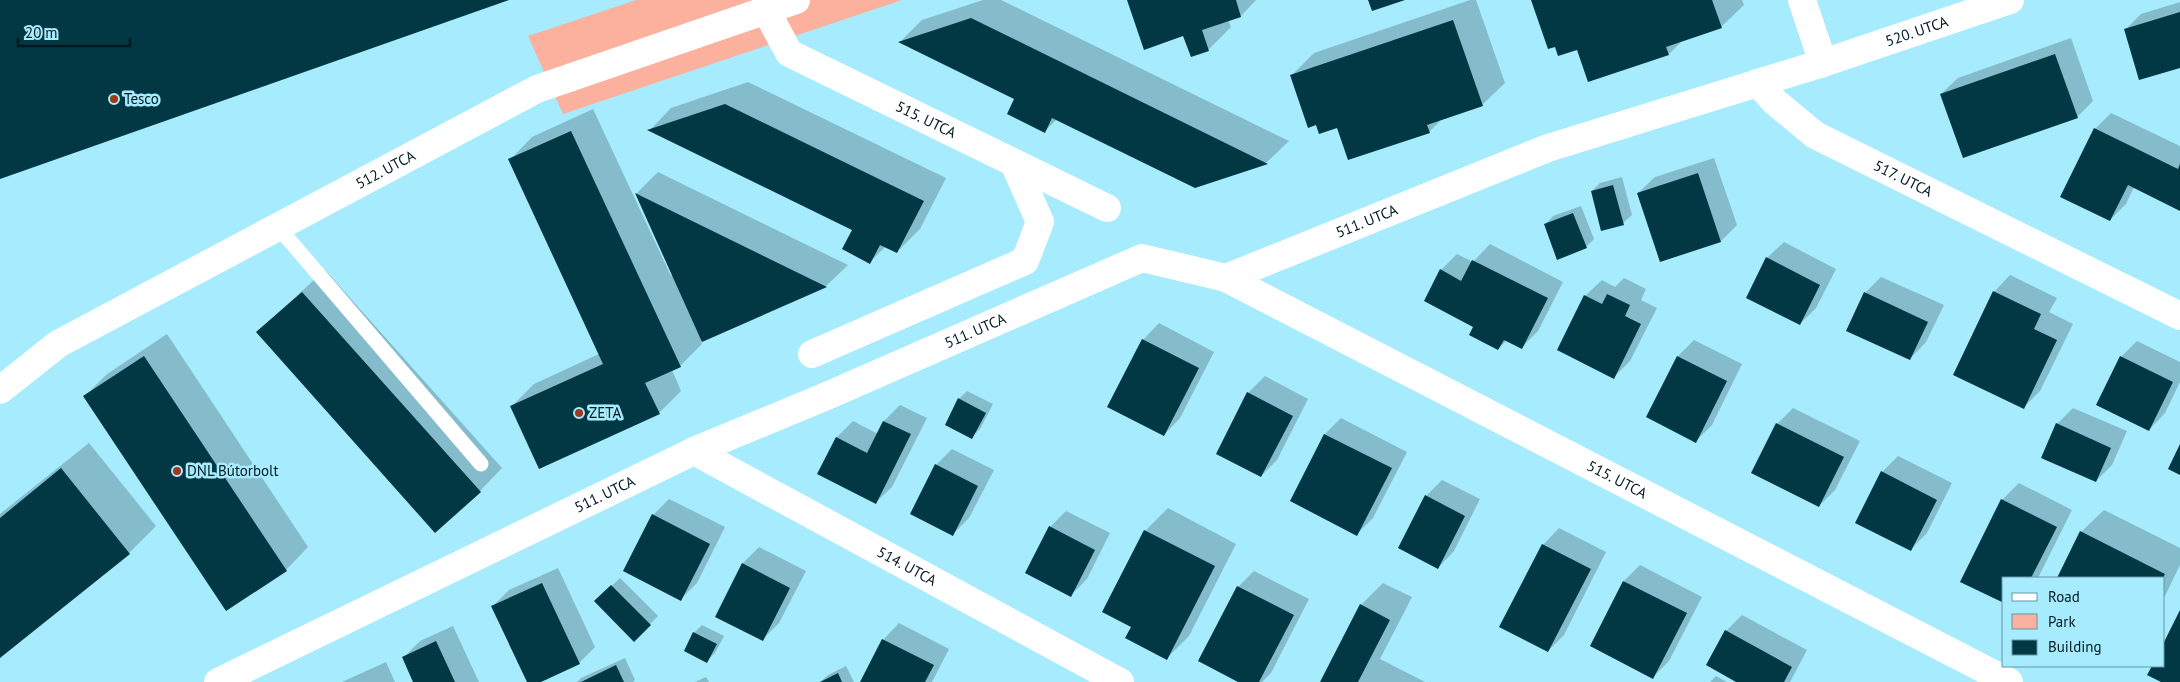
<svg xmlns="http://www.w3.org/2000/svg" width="2180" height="682" viewBox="0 0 2180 682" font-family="'PT Sans',sans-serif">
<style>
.green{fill:#fbb19d}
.shadow{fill:#0003}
.building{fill:#013843}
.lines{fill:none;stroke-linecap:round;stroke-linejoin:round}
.lane{stroke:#fff;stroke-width:15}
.street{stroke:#fff;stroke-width:28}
.poi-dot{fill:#a0381a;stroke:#a6ebfe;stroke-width:2}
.labels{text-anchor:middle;stroke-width:5;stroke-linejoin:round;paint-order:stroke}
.street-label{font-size:15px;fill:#00191f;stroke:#a6ebfe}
.poi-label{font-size:15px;fill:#00191f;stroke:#a6ebfe;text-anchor:start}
</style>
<rect width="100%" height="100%" fill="#a6ebfe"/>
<path class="green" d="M636,0H902L563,114L528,36Z"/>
<path class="shadow" d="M983,0H1001L1289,141L1267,162L1196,187L1057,119L1045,131L1016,98L900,42L922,20Z
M1128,0H1256L1241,16L1228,20L1231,27L1208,50Z
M1470,0H1476L1505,83L1482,105L1443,118L1429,132L1316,123L1292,75L1314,53Z
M1532,0H1742L1744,5L1721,27L1682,41L1669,54L1589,81L1578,48Z
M2180,2V66L2125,30L2141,14Z
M2071,38L2093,101L2077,117L1941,94L1958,78Z
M748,82L946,178L920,229L897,252L886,246L870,262L853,230L650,130L671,108Z
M593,109L671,276L673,274L636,194L658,172L848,265L826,286L701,341L702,344L680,366L672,370L681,391L659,413L511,407L534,384L599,354L510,160L532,137Z
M2111,113L2180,146V210L2134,187L2126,204L2110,220L2095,129Z
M1714,158L1737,225L1721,241L1638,193L1655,177Z
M1622,177L1632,215L1623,223L1592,191L1600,183Z
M1581,206L1594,239L1586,247L1545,225L1553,216Z
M1784,242L1836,269L1816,308L1800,324L1767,258Z
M1490,244L1563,282L1538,331L1522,347L1507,340L1498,349L1441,270L1457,254L1473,262Z
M325,270L502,468L480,491L257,332Z
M2010,275L2057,298L2049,312L2073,324L2040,391L2024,407L1994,292Z
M1881,277L1944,305L1926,342L1910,359L1865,293Z
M1624,278L1646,289L1641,300L1657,308L1630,361L1614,377L1585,296L1602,280L1615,287Z
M1159,323L1214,352L1180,418L1164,435L1143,340Z
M167,334L308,547L286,570L85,396L107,374Z
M1694,340L1742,364L1712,425L1696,441L1678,356Z
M2137,341L2180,362V382L2165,413L2149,430L2121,357Z
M1265,376L1308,399L1277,460L1261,476L1248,393Z
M967,391L993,404L980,429L972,437L959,399Z
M900,405L927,418L892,487L875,503L818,473L837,437L853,421L878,434L884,421Z
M1793,408L1860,441L1835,490L1819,506L1777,424Z
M2073,408L2127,431L2112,465L2096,481L2057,424Z
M1341,418L1407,452L1373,518L1357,534L1291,501L1325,434Z
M89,443L156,526L129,553L0,656V514Z
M952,449L994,470L969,518L953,534L936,465Z
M1898,456L1952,483L1927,533L1911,549L1882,472Z
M1442,480L1480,499L1454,551L1438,568L1426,496Z
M2019,483L2072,510L2038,578L1962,581L2002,500Z
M669,499L725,527L697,583L681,599L653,515Z
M1168,508L1236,544L1189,636L1167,658L1132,626L1145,531Z
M2104,510L2180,548V565L2164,598V578H2058L2081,532Z
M1066,511L1110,533L1087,579L1071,595L1050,527Z
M1559,528L1606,552L1564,635L1548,651L1543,545Z
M759,547L806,571L779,623L763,639L716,616L743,563Z
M1640,565L1702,597L1669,661L1653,677L1624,581Z
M558,568L595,647L579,663L538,682H528L493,606L509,590Z
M1254,571L1309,599L1271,673L1262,682H1241L1238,587Z
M620,578L658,616L634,640L596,601Z
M1383,583L1412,597L1380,659L1425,682H1322L1361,605Z
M1742,615L1807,650L1790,682H1739L1726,631Z
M899,623L949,649L932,682H861L883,640Z
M702,625L724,636L715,653L707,661L694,633Z
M453,626L479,682H415L403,658L420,641Z
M625,658L635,680L633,682H577L581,678Z
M386,662L395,682H342Z
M846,666L854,682H820L828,675Z
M1716,676L1727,682H1710Z
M706,677L709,682H695Z"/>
<path class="building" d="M0,0H509L0,179Z
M1127,0H1236L1241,17L1202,30L1209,51L1191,57L1183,36L1144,50Z
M1368,0H1405L1372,11Z
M1531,0H1712L1722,28L1666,47L1669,55L1588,82L1577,50L1558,56L1555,47L1548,49Z
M2180,12V68L2139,80L2124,29Z
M971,18L1268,164L1195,188L1052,118L1045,133L1007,114L1014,99L898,42Z
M1453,20L1483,106L1427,125L1430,133L1348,160L1337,128L1319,134L1316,125L1308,128L1290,75Z
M2055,54L2078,118L1963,158L1940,94Z
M725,104L924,201L897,253L880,245L870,264L842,249L852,230L647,130Z
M2094,128L2178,169L2180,164V211L2128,185L2110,221L2060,197Z
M571,131L681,367L645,383L660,414L539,469L510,406L603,364L508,159Z
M1698,173L1721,242L1660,262L1637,193Z
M1613,185L1624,225L1601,231L1591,191Z
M635,193L827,287L702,342Z
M1573,213L1587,248L1557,260L1544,224Z
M1766,257L1820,285L1800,325L1746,298Z
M1472,260L1548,298L1522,349L1504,340L1498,350L1469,335L1473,327L1424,301L1440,269L1461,281Z
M1993,291L2041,314L2034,329L2057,340L2024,409L1953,375Z
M302,292L481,492L435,533L256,332Z
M1864,292L1928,322L1910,360L1846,331Z
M1607,294L1630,305L1625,316L1641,324L1614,379L1557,350L1584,295L1602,304Z
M1142,339L1199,368L1164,436L1107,407Z
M144,356L287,571L226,611L83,396Z
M1677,356L1727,381L1696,443L1646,417Z
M2120,356L2173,382L2149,431L2096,405Z
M1247,392L1293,416L1261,477L1216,454Z
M958,398L986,413L972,439L945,425Z
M883,421L911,434L876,504L817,474L836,437L867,453Z
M1776,423L1844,457L1819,507L1751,473Z
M2056,423L2111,448L2096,482L2041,458Z
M1324,434L1392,468L1357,536L1290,501Z
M2180,444V475L2168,469Z
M935,464L978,486L953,536L910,514Z
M61,468L130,554L0,658V518Z
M1881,471L1937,500L1911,551L1855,523Z
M1425,495L1465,516L1438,569L1398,548Z
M2001,499L2057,527L2031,578H2004V603L1960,582Z
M652,514L710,544L681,601L623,571Z
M1049,526L1095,550L1071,597L1025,573Z
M1144,530L1215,566L1167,660L1125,638L1131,627L1102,612Z
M2080,531L2165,574L2163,578H2057Z
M1542,544L1591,569L1548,652L1499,627Z
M742,563L790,588L763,641L715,617Z
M1623,581L1687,613L1653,679L1590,646Z
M542,583L580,664L541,682H527L491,606Z
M611,585L651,625L634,642L594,601Z
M1237,586L1294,615L1259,682H1238L1198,661Z
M1360,604L1390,620L1358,682H1320Z
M2180,610V682H2161L2147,675L2152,666H2164V642Z
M1725,630L1792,667L1784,682H1736L1706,665Z
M693,632L717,644L707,663L684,651Z
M882,639L934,665L925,682H860Z
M436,641L455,682H413L402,657Z
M616,665L624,682H581Z
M838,673L842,682H820Z"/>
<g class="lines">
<path class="lane" d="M278,227L481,464"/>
<g class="street">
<path id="s1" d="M1802,0L1823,63L1758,83L1774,101L1815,135L2180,316"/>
<path id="s2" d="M766,10L789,53L1107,208"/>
<path id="s3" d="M1823,63L2010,0"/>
<path id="s4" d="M1226,278L2009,682"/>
<path d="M812,354L1025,261L1040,222L1014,163"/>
<path id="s5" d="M0,390L58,344L537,89L796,0"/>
<path id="s6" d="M694,451L1120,682"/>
<path id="s7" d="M218,682L694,451L829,395L1142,258L1226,278L1548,148L1758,83"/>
</g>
</g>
<g class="poi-dot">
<circle cx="114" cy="99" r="5"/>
<circle cx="579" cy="413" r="5"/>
<circle cx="177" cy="471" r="5"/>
</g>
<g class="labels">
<g class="street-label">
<text dy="5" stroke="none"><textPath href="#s3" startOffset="99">520. UTCA</textPath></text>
<text dy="5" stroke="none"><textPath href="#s2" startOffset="201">515. UTCA</textPath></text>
<text dy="5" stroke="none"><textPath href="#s5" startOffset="445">512. UTCA</textPath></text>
<text dy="5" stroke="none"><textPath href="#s1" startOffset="310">517. UTCA</textPath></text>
<text dy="5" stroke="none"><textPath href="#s7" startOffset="1255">511. UTCA</textPath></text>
<text dy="5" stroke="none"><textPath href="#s7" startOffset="835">511. UTCA</textPath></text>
<text dy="5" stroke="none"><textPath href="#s4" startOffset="440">515. UTCA</textPath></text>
<text dy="5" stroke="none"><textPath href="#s7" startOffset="430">511. UTCA</textPath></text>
<text dy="5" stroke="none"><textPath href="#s6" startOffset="242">514. UTCA</textPath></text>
</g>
<g class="poi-label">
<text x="124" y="104">Tesco</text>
<text x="589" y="418">ZETA</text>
<text x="187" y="476">DNL Bútorbolt</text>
</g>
</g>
<rect x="2002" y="577" width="162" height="90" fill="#a6ebfe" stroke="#6497a5"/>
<rect x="2012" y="593" width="25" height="8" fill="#ffffff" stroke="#6497a5"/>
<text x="2048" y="602" font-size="15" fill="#00191f">Road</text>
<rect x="2012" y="614" width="25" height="15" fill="#fbb19d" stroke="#6497a5"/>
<text x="2048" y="627" font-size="15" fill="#00191f">Park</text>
<rect x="2012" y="640" width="25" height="15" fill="#013843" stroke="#6497a5"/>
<text x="2048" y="652" font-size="15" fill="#00191f">Building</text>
<path d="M18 38v8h112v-8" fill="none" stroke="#00191f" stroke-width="2.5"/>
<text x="25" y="38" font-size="15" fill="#00191f" stroke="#a6ebfe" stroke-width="4" paint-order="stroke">20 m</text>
</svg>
